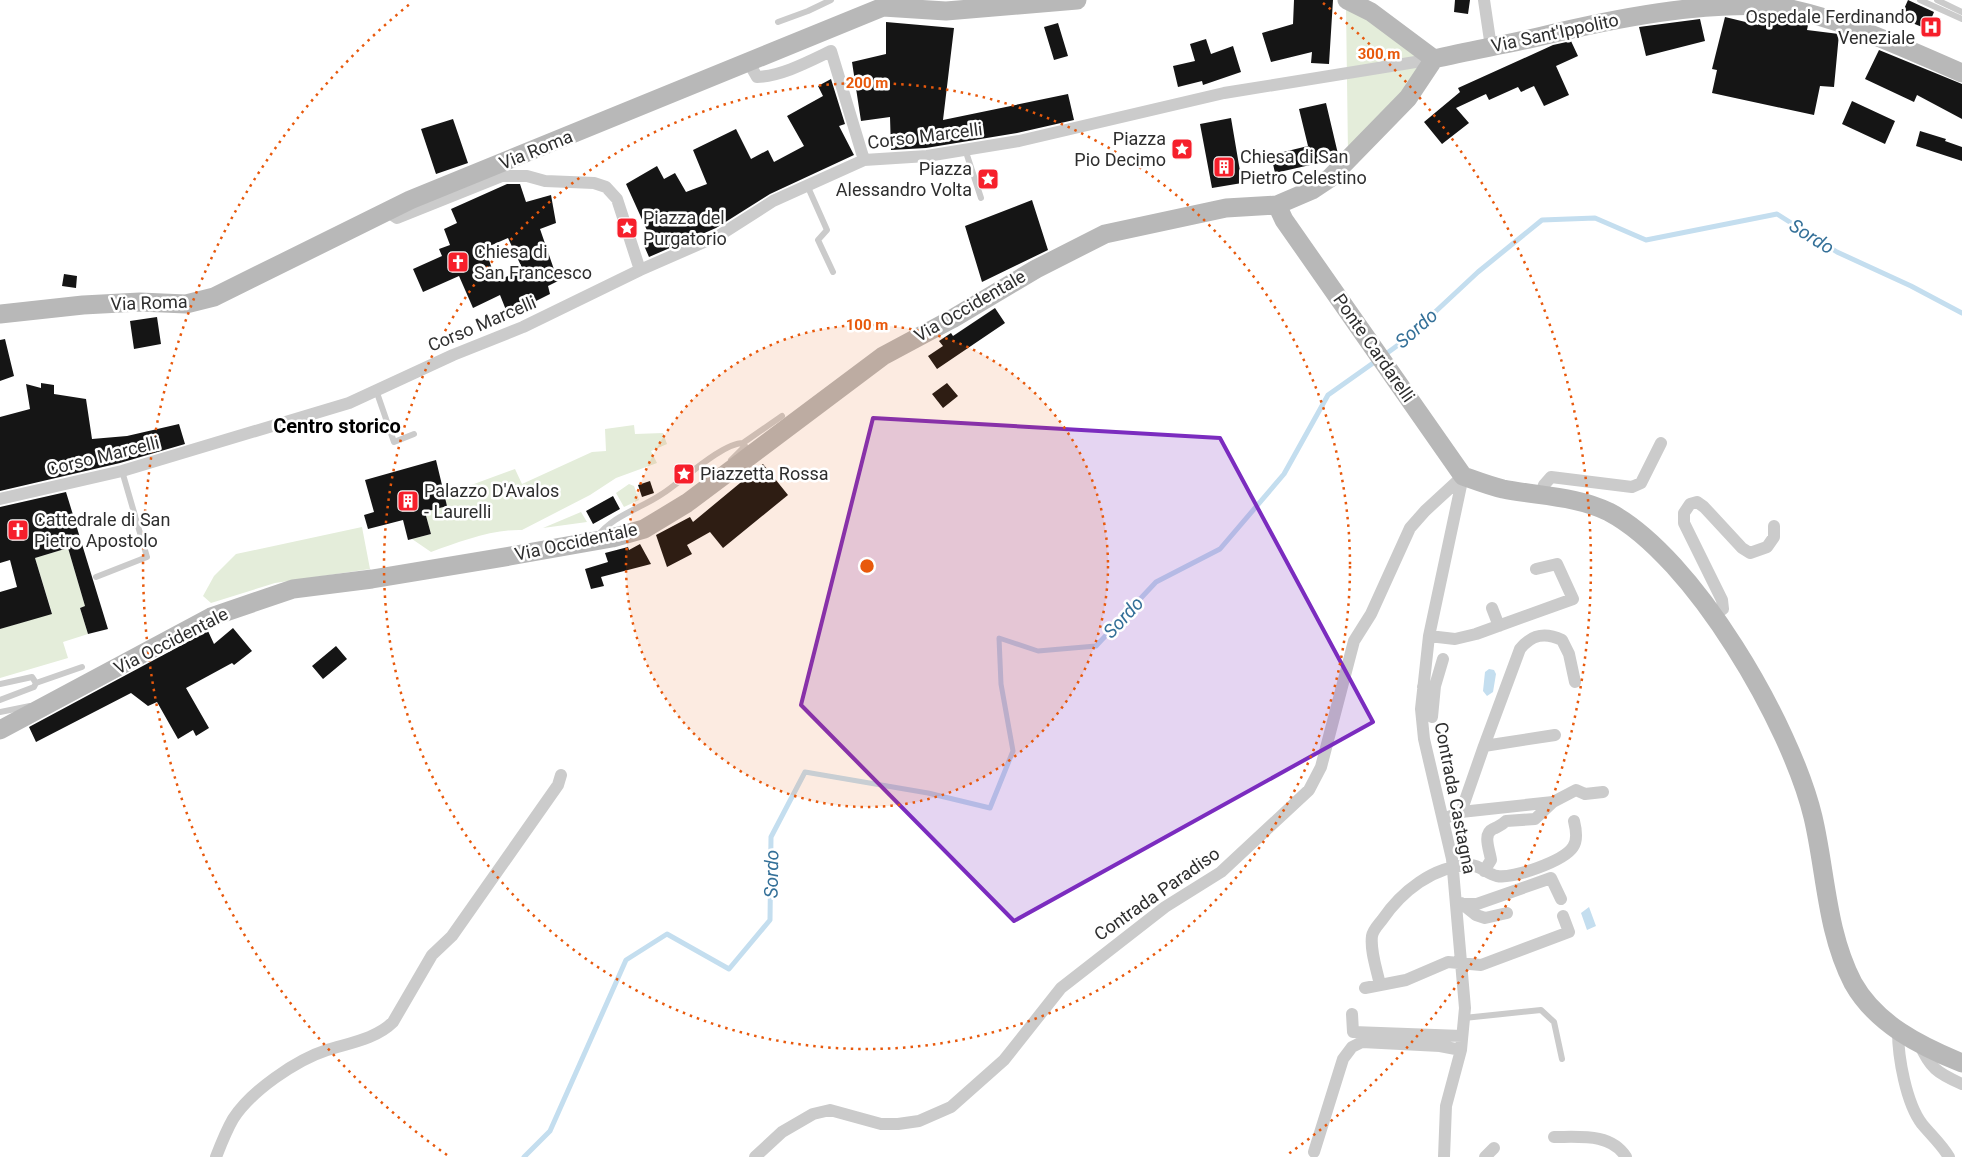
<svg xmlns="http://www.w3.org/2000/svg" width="1962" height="1157" viewBox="0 0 1962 1157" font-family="Roboto,sans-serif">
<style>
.green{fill:#e4edda}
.water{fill:#c4deef}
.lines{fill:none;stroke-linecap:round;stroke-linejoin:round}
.stream{stroke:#c4deef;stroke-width:5}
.building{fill:#151515;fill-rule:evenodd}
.lane{stroke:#cbcbcb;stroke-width:6}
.street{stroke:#cbcbcb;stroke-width:12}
.secondary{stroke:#b8b8b8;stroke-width:19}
.marked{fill:#7b2cbf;fill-opacity:0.2;stroke:#7b2cbf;stroke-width:4;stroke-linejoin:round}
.ring{fill:none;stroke:#e8590c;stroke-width:2.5;stroke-dasharray:2.5 5}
.labels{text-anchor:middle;stroke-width:5;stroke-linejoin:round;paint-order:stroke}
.poi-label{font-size:18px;fill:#2e2e2e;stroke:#fff;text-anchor:start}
.street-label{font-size:18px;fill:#2e2e2e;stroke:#fff}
.water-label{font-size:19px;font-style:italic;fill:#347098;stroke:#fff}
.quarter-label{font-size:20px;font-weight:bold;fill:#000;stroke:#fff}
.centre{fill:#e8590c;stroke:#fff;stroke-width:2.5}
.ring-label{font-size:15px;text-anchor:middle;font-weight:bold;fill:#e8590c;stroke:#fff;stroke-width:5;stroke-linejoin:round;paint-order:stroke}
</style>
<rect width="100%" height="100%" fill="#fff"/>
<path class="green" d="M1346,6L1362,11L1415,54L1418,62L1417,75L1348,154Z
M634,425L635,434L663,433L667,444L651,451L657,463L616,478L590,495L522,530C492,529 459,542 431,552L412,539L431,534L425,512L447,506L444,495L515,469L522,484L592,452L606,451L605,429Z
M629,484L634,486L639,500L624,507L616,493Z
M581,512L587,522L543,528Z
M362,527L370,569L275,583L211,603L203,596L214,576L236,554Z
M68,548L85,606L80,608L88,634L63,642L68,658L0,678V629L52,613L35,558Z"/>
<path class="water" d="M1489,669L1494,670L1496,674L1493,692L1487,696L1483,691L1485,672Z
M1589,907L1596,926L1587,930L1581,913Z"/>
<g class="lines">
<path class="stream" d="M1383,356L1405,340L1478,272L1542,220L1595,218L1646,240L1777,214L1837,252L1911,286L1962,313
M524,1157L550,1131L626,960L667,934L729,969L770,920L771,837L805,772L928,793L990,808L1013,751L1001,684L999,638L1038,651L1096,646L1156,582L1220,549L1284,474L1328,395L1376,361"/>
</g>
<path class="building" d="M1294,0H1333L1329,64L1311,63L1312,52L1271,62L1262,33L1293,24Z
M1455,0H1470L1468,14L1454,12Z
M1908,0L1934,12L1927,29L1900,18Z
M1725,17L1758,25L1759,20L1808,25L1807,30L1839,34L1834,87L1820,86L1814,115L1712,93L1717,70L1712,69Z
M1700,19L1705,41L1646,56L1639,27Z
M886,22L954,28L943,120L1068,94L1074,120L1017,133L926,148L891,150L890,117L861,121L852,62L886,54Z
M1058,23L1068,56L1054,60L1044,27Z
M1206,39L1211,54L1233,46L1241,72L1203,85L1202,81L1178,87L1173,66L1195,61L1190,44Z
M1571,41L1578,56L1556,66L1569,95L1544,106L1534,86L1521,92L1518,87L1489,100L1486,94L1456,108L1469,123L1442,144L1424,122L1460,92L1458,88L1553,45Z
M1879,50L1962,84V119L1917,95L1914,102L1865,79Z
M831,79L845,124L839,126L838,124L854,155L770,194L716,228L649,257L642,241L650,237L626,184L657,166L664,179L675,173L686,192L707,184L693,150L736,129L751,159L768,150L774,162L804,146L787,116L823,96L818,86Z
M1852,101L1895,121L1885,144L1842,124Z
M1326,103L1338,154L1332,160L1275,173L1271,155L1308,146L1299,109Z
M1231,118L1242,183L1212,188L1200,124Z
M453,119L468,163L436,174L421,129Z
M1920,131L1946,139L1945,141L1962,147V161L1916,146Z
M507,184H520L526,202L551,195L556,223L540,229L558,281L548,286L550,294L508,315L500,295L473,308L459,276L423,292L413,269L442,256L439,249L450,245L444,229L457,223L451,209ZM508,238L523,270L496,281L485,248Z
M1032,200L1048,250L982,282L965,226Z
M64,274L77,276L76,288L62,286Z
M995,308L1005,323L937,369L928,356L943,346L939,341L951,333L953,336Z
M157,317L161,344L134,349L130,321Z
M5,339L14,376L0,381V340Z
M41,383L54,385V394L86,399L92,439L127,436L179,424L185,444L120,463L0,491V417L30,409L26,384L41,388Z
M947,383L958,396L943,408L932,394Z
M436,460L447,506L425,512L431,534L408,540L403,520L368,529L364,515L374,512L365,480Z
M763,464L788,495L723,548L710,532L687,545L692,554L667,567L656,535L690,517L693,522Z
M650,481L654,493L642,497L638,485Z
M66,492L108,629L88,634L80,608L85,606L68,548L35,558L52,614L0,629V592L17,587L10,560L0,563V507Z
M613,496L620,509L593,524L586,511Z
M640,544L651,564L601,577L604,586L591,589L585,569L608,562L605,553L628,547L629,550Z
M233,628L252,651L234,665L232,663L186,688L209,728L196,736L193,730L178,739L157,702L148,706L131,693L36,742L29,727L208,631L214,644Z
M336,646L347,659L323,679L312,666Z"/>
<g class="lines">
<path class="lane" d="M1920,0L1962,19
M1937,0L1962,12
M778,22L808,11L831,0
M965,149L981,198
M807,185L827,230L818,240L833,272
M376,390L394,442L414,434
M743,443L782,416
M597,537C613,515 640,509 662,494C681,482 722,443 743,443L745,446L731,460
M96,577L147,557L122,471
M36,683L82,667
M0,684L32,677L36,683
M0,700L34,687L36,683
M0,712L30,706
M1464,1018L1541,1010L1554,1022L1562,1059"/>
<path class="street" d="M1484,0L1491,47
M749,63L757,77C782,76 808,62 831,51L864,160
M388,212L397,218L502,176H527L545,181L594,183L606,187L617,199L640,270
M1541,494L1544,485L1551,477L1632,487L1641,483L1661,443
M0,499L122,471L349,403L453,355L523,327L640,270L720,235L773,201L864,160L927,156L1019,141L1224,93L1434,59
M1492,608L1499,626
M1712,616L1723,609L1722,600L1684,523V513L1690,504L1697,502L1704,507L1742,548L1750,553L1767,547L1774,537V526
M1429,636L1455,639L1476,634L1573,599L1557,564L1536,569
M1423,687L1435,686L1443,659
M1432,717L1435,686
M1484,746L1520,649C1532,634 1545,632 1562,640L1569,654L1575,682
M1461,812L1484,746L1555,735
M1443,819L1461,812L1553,802L1576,790L1585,794L1603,792
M1484,871L1491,860C1490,851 1482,834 1493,829C1499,826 1501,826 1506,821L1535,819L1553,802
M1461,903L1476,915L1485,918L1507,913
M1465,904H1477L1551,878L1561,899
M1380,985C1377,970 1370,951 1372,936C1373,930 1379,924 1382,920C1401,892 1433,866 1469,865C1478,864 1487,874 1497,876C1513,879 1564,861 1573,847C1578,840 1576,829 1574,821
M1365,988L1406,980L1448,962L1481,965L1569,932L1563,916
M1352,1014L1353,1032L1462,1036
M1898,1031C1898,1057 1906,1103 1922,1124C1931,1135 1942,1145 1949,1157
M1919,1043C1930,1068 1937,1073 1962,1084
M1554,1137C1580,1137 1611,1133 1626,1157
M1314,1152L1343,1059L1352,1047L1362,1042L1440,1046L1461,1050
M216,1157C221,1144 226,1131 233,1119C251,1091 296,1060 327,1050C349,1043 376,1039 393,1022L432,955L452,936L558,785L561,775
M755,1157L782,1132L813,1114L830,1110L881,1124H898L919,1121L951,1107L1004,1060L1061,988L1165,907L1221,872L1309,790L1321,767L1354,641L1371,614L1410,528L1425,511L1463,476
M1444,1157L1446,1106L1461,1050L1465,1008L1452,859L1424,739L1421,709L1429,636L1463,476
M1485,1157L1494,1148"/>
<path class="secondary" d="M1347,0L1371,12L1434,59
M1434,59C1468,51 1503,45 1538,37C1612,19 1705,0 1781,7C1844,19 1904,48 1962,73
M1277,205L1284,220L1463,476C1477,481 1490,486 1503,489C1538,496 1577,496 1609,512C1694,557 1791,725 1813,817C1826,872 1826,931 1853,983C1876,1024 1920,1046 1962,1063
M0,314L83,305L140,302L186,304L214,297L410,200L883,7L946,11L1077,0
M0,730L211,617L293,589L372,579L510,556L612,538L644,529L687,503L883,356L952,319L1036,269L1105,234L1226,208L1277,205L1312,190L1330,178L1408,98L1434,59"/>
</g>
<path class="marked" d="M873,418L1220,438L1373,722L1014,921L801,705Z"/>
<circle cx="867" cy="566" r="241" fill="#e8590c" fill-opacity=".12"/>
<g class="ring">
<circle cx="867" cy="566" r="241"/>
<circle cx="867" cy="566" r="483"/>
<path d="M447 1155A724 724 0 0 1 411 3M1323 3A724 724 0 0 1 1287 1155"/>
</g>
<defs>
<g id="hospital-square" transform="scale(1.125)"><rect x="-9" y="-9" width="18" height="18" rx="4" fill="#f61f2b" stroke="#fff"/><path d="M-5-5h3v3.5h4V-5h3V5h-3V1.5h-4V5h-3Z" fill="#fff"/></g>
<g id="sight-square" transform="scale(1.125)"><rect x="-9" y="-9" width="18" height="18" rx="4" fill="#f61f2b" stroke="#fff"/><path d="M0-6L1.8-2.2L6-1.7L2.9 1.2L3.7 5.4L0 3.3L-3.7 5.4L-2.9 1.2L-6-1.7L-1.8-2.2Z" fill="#fff"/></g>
<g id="building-square" transform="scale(1.125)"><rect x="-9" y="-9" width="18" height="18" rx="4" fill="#f61f2b" stroke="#fff"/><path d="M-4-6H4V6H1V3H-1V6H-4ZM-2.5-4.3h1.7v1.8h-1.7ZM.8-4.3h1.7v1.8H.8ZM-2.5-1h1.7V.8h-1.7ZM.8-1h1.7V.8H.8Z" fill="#fff"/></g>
<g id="church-square" transform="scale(1.125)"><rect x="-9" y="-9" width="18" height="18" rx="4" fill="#f61f2b" stroke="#fff"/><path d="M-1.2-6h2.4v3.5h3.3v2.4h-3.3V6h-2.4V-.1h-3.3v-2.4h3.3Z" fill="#fff"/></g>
</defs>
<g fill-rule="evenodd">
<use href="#hospital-square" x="1931" y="27"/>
<use href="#sight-square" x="1182" y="149"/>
<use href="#building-square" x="1224" y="167"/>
<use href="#sight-square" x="988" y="179"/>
<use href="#sight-square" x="627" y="228"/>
<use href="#church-square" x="458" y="262"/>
<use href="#sight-square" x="684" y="474"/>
<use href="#building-square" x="408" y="501"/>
<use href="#church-square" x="18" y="530"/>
</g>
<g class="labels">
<g class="poi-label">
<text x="1915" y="23" text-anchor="end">Ospedale Ferdinando<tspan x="1915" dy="21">Veneziale</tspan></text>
<text x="1166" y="145" text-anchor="end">Piazza<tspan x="1166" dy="21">Pio Decimo</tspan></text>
<text x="1240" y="163">Chiesa di San<tspan x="1240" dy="21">Pietro Celestino</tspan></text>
<text x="972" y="175" text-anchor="end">Piazza<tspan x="972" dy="21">Alessandro Volta</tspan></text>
<text x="643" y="224">Piazza del<tspan x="643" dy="21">Purgatorio</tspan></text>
<text x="474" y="258">Chiesa di<tspan x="474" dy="21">San Francesco</tspan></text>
<text x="700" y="480">Piazzetta Rossa</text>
<text x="424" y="497">Palazzo D'Avalos<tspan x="424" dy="21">- Laurelli</tspan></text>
<text x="34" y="526">Cattedrale di San<tspan x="34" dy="21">Pietro Apostolo</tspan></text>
</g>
<g class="street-label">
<text transform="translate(1555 33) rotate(-12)" y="6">Via Sant'Ippolito</text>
<text transform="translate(925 136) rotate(-7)" y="6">Corso Marcelli</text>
<text transform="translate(536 150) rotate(-22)" y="6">Via Roma</text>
<text transform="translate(149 303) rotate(-2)" y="6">Via Roma</text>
<text transform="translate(970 306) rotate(-30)" y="6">Via Occidentale</text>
<text transform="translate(482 324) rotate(-23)" y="6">Corso Marcelli</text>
<text transform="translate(1374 348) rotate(55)" y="6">Ponte Cardarelli</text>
<text transform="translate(103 456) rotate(-14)" y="6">Corso Marcelli</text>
<text transform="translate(576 542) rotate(-12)" y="6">Via Occidentale</text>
<text transform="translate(171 641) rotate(-27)" y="6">Via Occidentale</text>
<text transform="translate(1455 798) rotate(79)" y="6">Contrada Castagna</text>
<text transform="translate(1157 894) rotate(-35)" y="6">Contrada Paradiso</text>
</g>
<g class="water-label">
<text transform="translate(1812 236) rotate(32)" y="7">Sordo</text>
<text transform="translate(1416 328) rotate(-41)" y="7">Sordo</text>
<text transform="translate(1123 617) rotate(-47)" y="7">Sordo</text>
<text transform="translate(771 874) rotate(-89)" y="7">Sordo</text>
</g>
<g class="quarter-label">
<text x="337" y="433">Centro storico</text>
</g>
</g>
<circle cx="867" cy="566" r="8" class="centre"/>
<g class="ring-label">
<text x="1379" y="59">300 m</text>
<text x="867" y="88">200 m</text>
<text x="867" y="330">100 m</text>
</g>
</svg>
